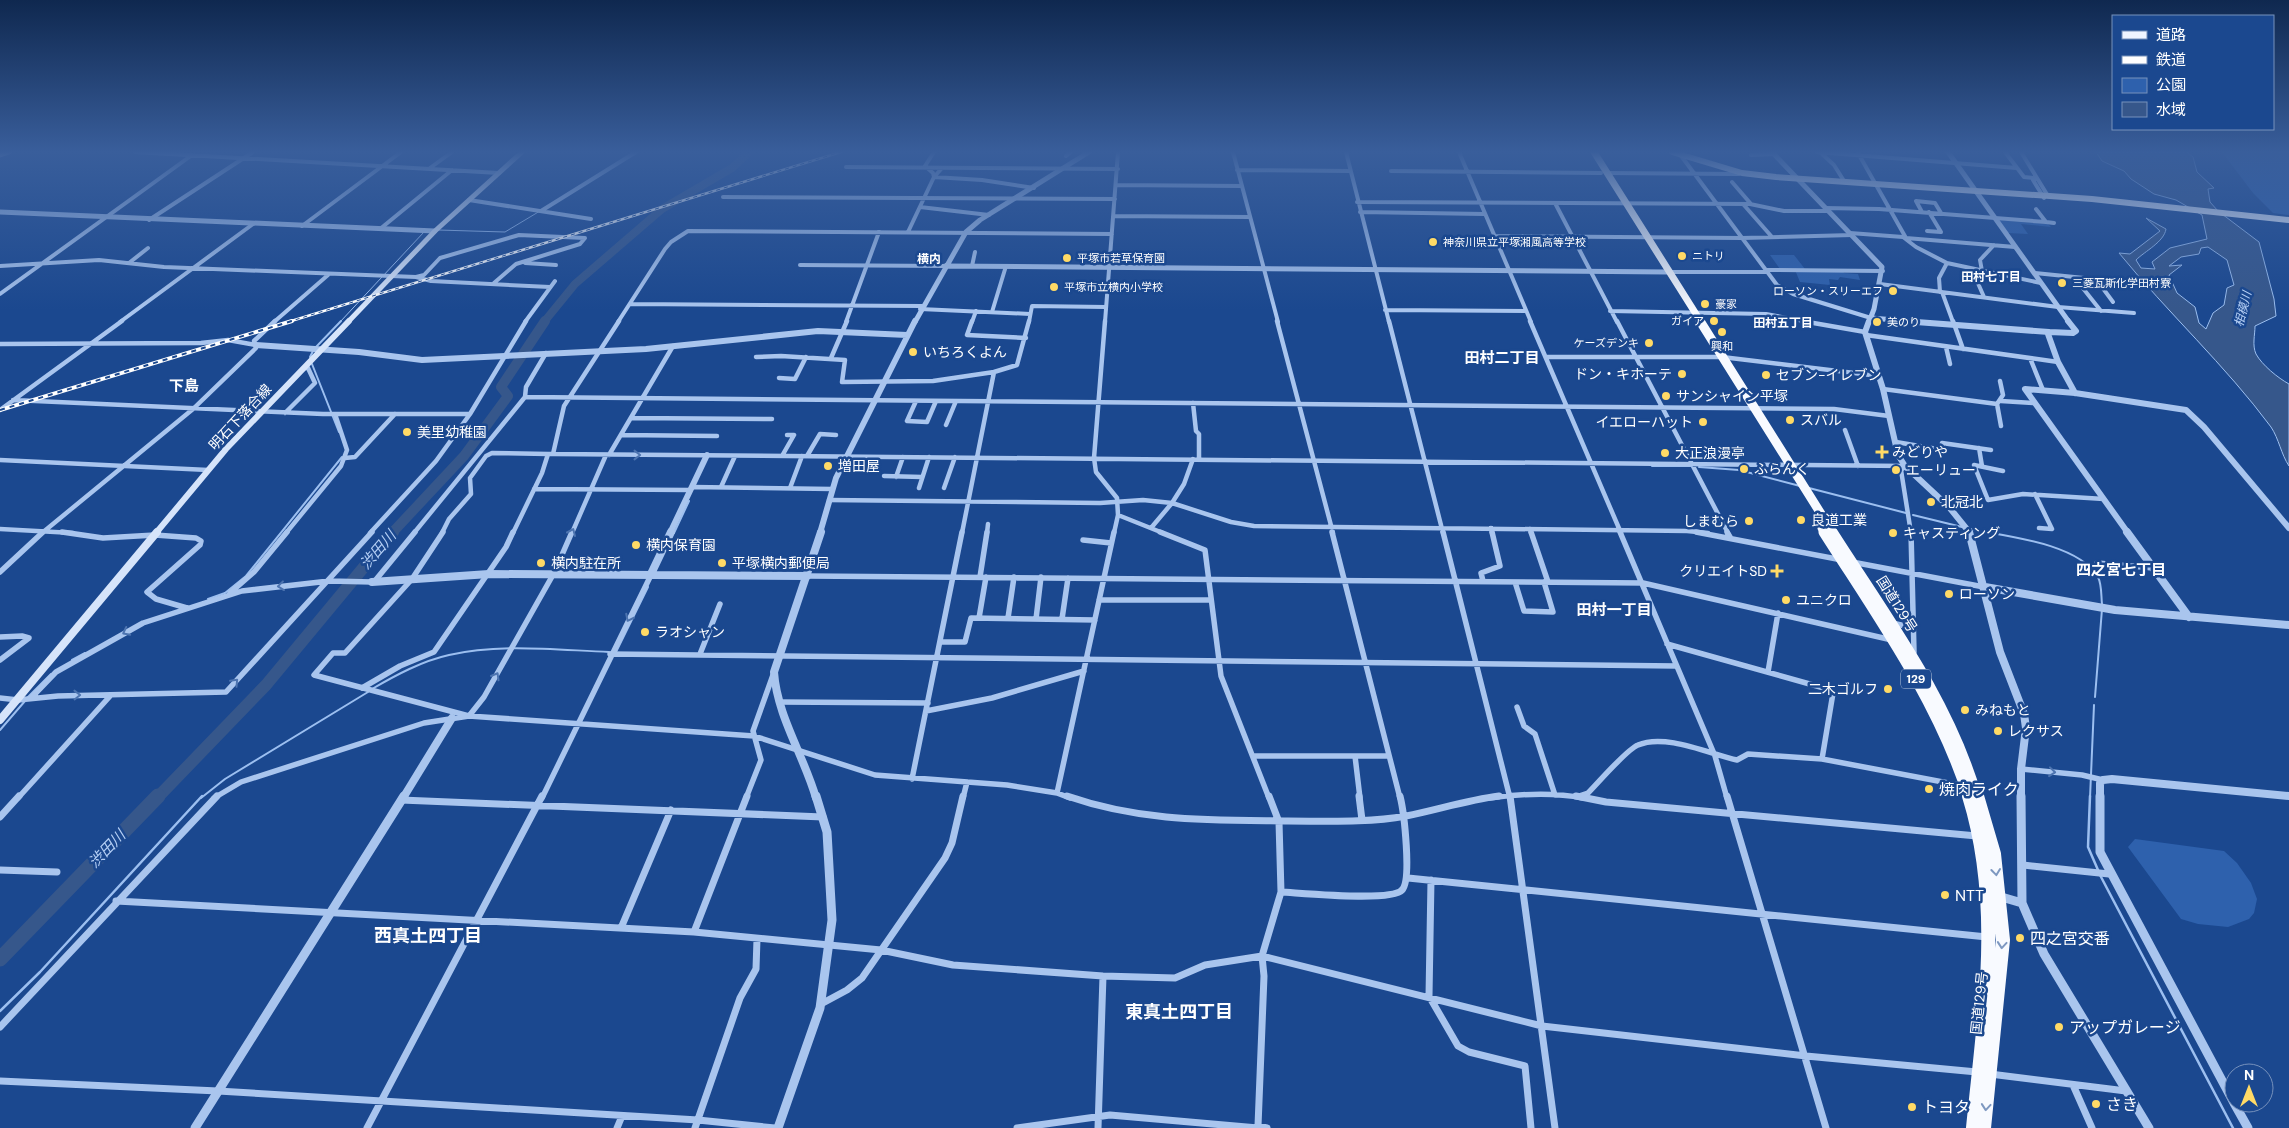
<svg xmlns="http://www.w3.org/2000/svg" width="2289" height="1128" viewBox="0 0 2289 1128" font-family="'DM Sans','Noto Sans JP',sans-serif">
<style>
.green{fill:#2e61ad}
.water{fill:#36578b;stroke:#9cbff0;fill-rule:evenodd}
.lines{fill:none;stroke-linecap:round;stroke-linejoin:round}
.stream-far2{stroke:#9cbff0;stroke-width:1}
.stream-far1{stroke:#9cbff0;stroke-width:2}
.stream{stroke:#9cbff0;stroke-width:2.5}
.river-far3{stroke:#36578b;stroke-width:8}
.river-far2{stroke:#36578b;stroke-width:10}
.river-far1{stroke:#36578b;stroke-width:12}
.river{stroke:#36578b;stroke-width:15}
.minor-far3{stroke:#a9c5ee;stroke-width:4}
.minor-far2{stroke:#a9c5ee;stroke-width:4.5}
.minor-far1{stroke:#a9c5ee;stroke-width:5.5}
.minor{stroke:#a9c5ee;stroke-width:7}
.tertiary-far3{stroke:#a9c5ee;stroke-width:5}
.tertiary-far2{stroke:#a9c5ee;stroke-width:6}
.tertiary-far1{stroke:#a9c5ee;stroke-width:8}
.tertiary{stroke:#a9c5ee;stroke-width:9}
.secondary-far2{stroke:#d6e4fa;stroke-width:5}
.secondary-far1{stroke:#d6e4fa;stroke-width:6}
.secondary{stroke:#d6e4fa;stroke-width:8}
.primary{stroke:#f0f5ff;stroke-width:6}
.trunk-far3{stroke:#f8faff;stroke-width:7}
.trunk-far2{stroke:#f8faff;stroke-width:9}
.trunk-far1{stroke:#f8faff;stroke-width:11}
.trunk{stroke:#f8faff;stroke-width:14}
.rail-far1-casing{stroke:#fff;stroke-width:2.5}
.rail-casing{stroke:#fff;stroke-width:4}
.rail-far1{stroke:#1b488f;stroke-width:1;stroke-dasharray:4;stroke-linecap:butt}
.rail{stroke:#1b488f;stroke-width:2;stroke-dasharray:5;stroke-linecap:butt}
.oneway{stroke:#4d74b0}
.oneway2{stroke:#7e98c1}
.poi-dot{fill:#ffda66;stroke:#1b488f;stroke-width:2}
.labels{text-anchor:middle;stroke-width:5;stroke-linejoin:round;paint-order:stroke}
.far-poi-label{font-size:11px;fill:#fff;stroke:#1b488f;text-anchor:start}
.far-neighbourhood-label{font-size:12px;font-weight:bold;fill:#fff;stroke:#1b488f}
.far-water-label{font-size:12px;font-style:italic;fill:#b5cff5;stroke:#1b488f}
.shield{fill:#1b488f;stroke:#bbc8dd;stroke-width:1}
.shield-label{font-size:12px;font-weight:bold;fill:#fff}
.poi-label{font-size:14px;fill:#fff;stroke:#1b488f;text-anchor:start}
.street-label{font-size:14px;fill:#fff;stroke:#1b488f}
.neighbourhood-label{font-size:15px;font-weight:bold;fill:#fff;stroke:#1b488f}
.water-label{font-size:15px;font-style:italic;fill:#b5cff5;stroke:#1b488f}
.near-poi-label{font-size:16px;fill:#fff;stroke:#1b488f;text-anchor:start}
.near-neighbourhood-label{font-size:18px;font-weight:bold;fill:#fff;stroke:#1b488f}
</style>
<rect width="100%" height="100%" fill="#1b488f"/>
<path class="green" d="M2222,152H2289V215L2273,213L2253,193Z
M1998,220L2048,224L2051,227L2021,224L2028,234L2008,233Z
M1770,255H1794L1805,269H1780Z
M1795,270H1842L1844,273L1858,274L1860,280L1840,277L1838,280L1829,279L1830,285L1800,282Z
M2135,839L2224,851L2237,863L2251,883L2257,899L2254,913L2249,919L2228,927L2198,924L2181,919L2128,847Z"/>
<path class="water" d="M2096,152H2187L2193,157L2197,172L2214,188L2208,189L2210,202L2218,211L2259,242L2274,299L2276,316L2255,326C2255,335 2252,345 2256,354C2262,365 2278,378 2289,384V466C2281,454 2279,439 2271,427C2225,365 2168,313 2119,253L2130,254L2160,231L2146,218L2166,229C2164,242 2145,251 2136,260L2141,268L2155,269L2152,262L2170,248L2207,239L2202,215L2176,200L2154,194L2131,179L2124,171L2102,161ZM2208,247L2227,260L2234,285L2227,288L2224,305L2213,313L2206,329L2199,323L2195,307L2177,293L2169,275L2182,265L2169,266L2181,257L2199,254L2201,248Z"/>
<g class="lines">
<path class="stream-far2" d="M438,230L505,232L540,211
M340,322L424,232"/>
<path class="stream-far1" d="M316,347L341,321
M310,357L313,351
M312,364L339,432
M1652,466H1692
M1699,467L1739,470L1800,486
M1809,488L1906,513
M1913,515L1962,527
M1969,529C2005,536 2078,543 2098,577C2102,585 2101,596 2102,604
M674,533L689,501
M208,599L225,593L246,576L342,457
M616,652L648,587
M72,660L85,653
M372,689C396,675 422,661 449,655C500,643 557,650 609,652
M28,697L51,674
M2095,697L2102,609
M0,730L25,701
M201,798L225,779L368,692
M2090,798L2094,705"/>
<path class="stream" d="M2090,796L2088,847L2098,870
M2100,875L2233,1128
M0,1011L40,972L202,796"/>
<path class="river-far3" d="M544,322L575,284L662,209L732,168L749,152"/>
<path class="river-far2" d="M392,533L464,456L508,396L501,387L545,321"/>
<path class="river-far1" d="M157,798L266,685L393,532"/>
<path class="river" d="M0,959L158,796"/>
<path class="minor-far3" d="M135,152L499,173
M934,152L925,166L933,173L934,177L982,180L1034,188
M1233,152L1278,322
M1346,152L1389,322
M1459,152L1531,322
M1817,152L2017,168
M2005,152L2024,177L2035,178L2033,180L2044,198
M2021,152L2048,196
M1679,153L1777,285L1793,294L1871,318
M1821,153L1834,165L1844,181
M1858,153L1906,238L1904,237
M1751,155L1775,154
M1066,156L1071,152
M846,167L1118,169
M430,168L452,152
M1237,170L1350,171
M1391,171L1601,173
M1607,173L1739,174
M1732,182L1751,204
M1116,185L1242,186
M723,197L1115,199
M469,200L591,219
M1357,202L1750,204L1784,211H1827
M1555,203L1617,322
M1743,204L1772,237
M920,207L989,215
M1825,208L1879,209L2046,222L2036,209
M541,211L636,152
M1360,212L1485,214
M1922,212L1916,201L1935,203L1941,213
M1113,216L1249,217
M149,220L253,152
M2046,222L2054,223
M302,226L401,152
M380,229L452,170
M1927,231L1941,232L1929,212
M908,232L934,177L942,168
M1850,233L1903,237L1916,247L1947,263L2041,283
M1494,236L1742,238L1852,235
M1906,238L2015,247
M129,263L148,248
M525,263L556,265
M800,265L945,266
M0,266L99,260L164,267L416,277L431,281L550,287
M972,266L975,252
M1766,270L1883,271
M1982,271L1980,260L1994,245
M1668,272H1767
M2035,273L2104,280
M416,277L424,275L440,258L519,235L585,238L580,244L516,264L494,283
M2074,277L2101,311
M2096,279L2113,302
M1977,281L1984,297
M1880,284L2058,307L2134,313
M1940,292L1939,278L1947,263
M1942,292L1953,322
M0,294L192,155
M630,304L922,306
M920,309L1030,314
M1385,310L1526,311
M1610,311L1766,314L1809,322
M992,312L1006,266
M120,322L253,224
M274,322L328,275
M525,322L555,281
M618,322L665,249L671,242L688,231L1112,234
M846,322L879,232
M972,322L976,311
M1029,322L1032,306L1106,307
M1105,322L1118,152"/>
<path class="minor-far2" d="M972,321L967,335L1026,338
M1105,321L1094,458L1096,472L1117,498L1118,515L1163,533
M1277,321L1333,533
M1389,321L1443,533
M1530,321L1621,533
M1617,321L1728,533
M1802,321L1865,332
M1953,321L1963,349
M1866,335L2058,362
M0,344L201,343L228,340L256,345
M1946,347L1950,364
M756,357L781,356L845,360L842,382L933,381L994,372
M1546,357H1722L1879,376
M831,358L847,321
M2030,358L2043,390
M779,378L795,379L806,357
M1883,389L1997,404L2003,395L2000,381
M525,397L1834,409L1889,416
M13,400L323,414H470
M916,401L907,421L927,422L936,401
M2001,401L2033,403
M1193,403L1196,431L1199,434V459
M1997,404L2001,426
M0,410L122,321
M285,413L315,383L308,368H304
M631,418L772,419
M946,425L956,401
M1845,430L1858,466
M621,435L717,436
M1896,442L1943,450L1942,443L1991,450
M1979,448L1982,466
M553,454L1905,466
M609,455L673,346
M782,456L794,435H787
M807,456L820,434L836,435
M345,458L355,457L395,414
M0,460L208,470
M1905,467L1901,470L1911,533
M2003,471L1974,465L1988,500L2023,494L2104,499
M884,476L922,477
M896,477L903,457
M692,487L832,489
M721,487L735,456
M790,488L802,456
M919,488L929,457
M944,488L955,457
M534,489L690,490
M2035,494L2052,529L2039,528
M829,500L1100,503L1143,500L1172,503L1184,484L1193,459
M1151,528L1172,503L1231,522L1254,526L1687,531L1708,533
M1491,528L1492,533
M0,529L73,533
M1530,529L1531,533
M42,533L193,409L256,348L254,341L275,321
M286,533L341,466L347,450L335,414
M370,533L436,461L470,414L526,321
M414,533L525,397L526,387L546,353
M442,533L449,519L471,494L470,478L486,456L492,453L548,454
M513,533L542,473L548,454H553L564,406L619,321
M572,533L606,455
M962,533L994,372L1017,365L1029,321
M987,533L988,524
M1114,533L1118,515"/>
<path class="minor-far1" d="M62,532L103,538L155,535L196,538L201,541L200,545L147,592L156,599L187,608
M443,532L412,579L345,653H333L314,675L469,716L484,697L554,573L572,532
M1160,532L1205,550L1221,676L1269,798
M1332,532L1400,798
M1443,532L1510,798
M1531,532L1548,582
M1620,532L1715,756L1727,798
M1696,532L1842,560
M1727,532L1730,537
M1911,532L1914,652H1911
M1083,540L1111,543
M1852,562L1984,587
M2097,563L2153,568
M0,572L43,532
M807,576L1643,583L1892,640
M980,577L987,532
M1483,581L1481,573L1500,566L1492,532
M374,582L415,532
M1515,582L1524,611L1553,612L1544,582
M230,593L254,572L287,532
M1099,600H1210
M979,618L986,577
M1008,618L1014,577
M1036,619L1041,577
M1062,619L1068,578
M1892,623L1910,627
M0,637L22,636L29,638L0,660
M940,642H965L971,618L1095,620
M610,654L1676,666
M700,654L720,604
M1768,672L1778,613
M362,688L400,666L434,652L506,547L513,532
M0,698L18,700L58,696L226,692L372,532
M31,698L56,672L143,623L242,591L329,581L372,582
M779,702L928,703
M1517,707L1524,726L1535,734L1555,795
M926,711L992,698L1084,671
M1253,756H1389
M1355,756L1360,798
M1822,759L1964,786
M2021,769L2082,775L2103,780
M912,779L962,532
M1057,793L1114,532
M1579,796L1588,793C1598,783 1627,749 1638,745C1665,733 1710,754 1737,760L1748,754L1822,759L1833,693L1831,690L1667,644
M18,798L111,695
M214,798L241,782L424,723L469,716L754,736L875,775L1007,785L1057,793L1070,798
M542,798L651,575
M746,798L761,760L753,731L773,675
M963,798L967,782
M1489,798C1519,794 1553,792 1583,798"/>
<path class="minor" d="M1067,796C1142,822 1210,820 1288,821C1327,821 1368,823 1406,816C1437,810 1467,800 1499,796
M1359,796L1362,820
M1510,796L1555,1128
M1576,796L1606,802L1977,836
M1727,796L1826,1128
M401,800L823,817
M0,817L19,796
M2023,865L2109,874
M0,870L57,872
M1408,878L1987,937
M1431,880L1429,996L1458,1046L1469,1052L1525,1066L1531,1128
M1281,892C1301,893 1392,902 1402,890C1412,880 1404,812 1400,796
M116,901L694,932L881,950L953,965L1103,976L1175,978L1205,965L1262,956L1542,1026L1806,1056L1977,1072
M621,928L671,810
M694,932L747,796
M821,1004L847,990L862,978L945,858L952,843L963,796
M0,1027L217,796
M1990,1074L2126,1091
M0,1081L218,1091L698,1120L775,1128
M2073,1085L2092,1128
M367,1128L542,796
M617,1128L622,1116
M695,1128L740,998L756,969L757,939
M1017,1128L1110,1115L1258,1128
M1098,1128L1103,976
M1267,1128L1258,1126L1264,976L1262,956L1281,892L1279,822L1269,796"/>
<path class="tertiary-far3" d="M1772,152L1882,267L1874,309L1869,322
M1948,152L2069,322
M0,212L435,231
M945,266L1668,272
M1871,318L1919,322
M915,322L966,232L980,220L1089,152"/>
<path class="tertiary-far2" d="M1869,321L1865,332L1883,389L1898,455L1905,466L1949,507L1970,533
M1903,321L2049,332
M2068,321L2076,331L2073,333L2049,332L2048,334L2058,362L2075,393
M256,345L359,352L422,360L646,349L818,331L907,335
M670,533L707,455
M820,533L836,478L915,321
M2128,533L2025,389L2075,393L2186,410L2204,427L2289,528"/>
<path class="tertiary-far1" d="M1969,532L2000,652L2024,714L2026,728L2021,769V798
M2127,532L2189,617
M651,574L671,532
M372,582L489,574L807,576
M1985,587L2115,610L2289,625
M403,798L452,718
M816,798C804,756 777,716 774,672L821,532
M2100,798V783L2103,780L2112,779L2289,796"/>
<path class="tertiary" d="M2021,796L2022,903L2044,954L2149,1128
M2100,796V852L2234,1103
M1998,896L2022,903
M2234,1103L2248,1128
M195,1128L404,796
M778,1128L820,1008L832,920L827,832L816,796"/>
<path class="secondary-far2" d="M0,155L9,152
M348,322L435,231L522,152"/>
<path class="secondary-far1" d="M156,533L226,449L349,321"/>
<path class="secondary" d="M0,720L157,532"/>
<path class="primary" d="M1672,152L1742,173L1776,177L2092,199L2289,220"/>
<path class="trunk-far3" d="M1594,152L1701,322"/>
<path class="trunk-far2" d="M1700,321L1833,533
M1822,528L1825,533"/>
<path class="trunk-far1" d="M1824,532C1878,617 1938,700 1969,798
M1832,532C1886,617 1949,700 1977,798"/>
<path class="trunk" d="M1969,796C2003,906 1984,1016 1973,1128
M1977,796L1994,854L2003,940L1984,1128"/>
<g class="rail-far1-casing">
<path id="rail-far1" d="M288,322L841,152"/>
</g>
<g class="rail-casing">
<path id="rail" d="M0,410L292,321"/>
</g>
<use href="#rail-far1" class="rail-far1"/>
<use href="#rail" class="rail"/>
</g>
<defs><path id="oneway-chevron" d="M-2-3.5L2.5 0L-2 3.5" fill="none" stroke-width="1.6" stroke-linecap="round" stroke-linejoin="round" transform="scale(1.25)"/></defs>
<g class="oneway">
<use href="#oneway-chevron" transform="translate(637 455)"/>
<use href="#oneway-chevron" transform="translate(572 532) rotate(-66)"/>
<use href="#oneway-chevron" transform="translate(281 586) rotate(173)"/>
<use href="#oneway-chevron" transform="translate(629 618) rotate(117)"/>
<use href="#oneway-chevron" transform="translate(126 632) rotate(153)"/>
<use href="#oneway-chevron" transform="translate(496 676) rotate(-60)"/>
<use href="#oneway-chevron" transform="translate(235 682) rotate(-47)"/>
<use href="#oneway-chevron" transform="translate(77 695) rotate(-1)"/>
<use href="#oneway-chevron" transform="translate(2052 772) rotate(6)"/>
</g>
<g class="oneway2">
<use href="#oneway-chevron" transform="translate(1996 872) rotate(83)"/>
<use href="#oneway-chevron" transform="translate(2002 945) rotate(95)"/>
<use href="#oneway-chevron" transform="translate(1986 1107) rotate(95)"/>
</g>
<linearGradient id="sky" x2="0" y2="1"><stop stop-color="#0f284f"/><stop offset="0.49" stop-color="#395e9b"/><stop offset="1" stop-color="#395e9b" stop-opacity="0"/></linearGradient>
<rect width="2289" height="310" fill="url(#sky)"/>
<g class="poi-dot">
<circle cx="1433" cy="242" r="5"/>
<circle cx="1682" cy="256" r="5"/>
<circle cx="1067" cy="258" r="5"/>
<circle cx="2062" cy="283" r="5"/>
<circle cx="1054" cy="287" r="5"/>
<circle cx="1893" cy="291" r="5"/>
<circle cx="1705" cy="304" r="5"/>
<circle cx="1714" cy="321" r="5"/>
<circle cx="1877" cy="322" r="5"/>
<circle cx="1722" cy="332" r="5"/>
<circle cx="1649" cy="343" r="5"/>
<circle cx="913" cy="352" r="5"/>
<circle cx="1682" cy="374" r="5"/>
<circle cx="1766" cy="375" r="5"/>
<circle cx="1666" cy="396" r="5"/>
<circle cx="1790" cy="420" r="5"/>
<circle cx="1703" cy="422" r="5"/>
<circle cx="407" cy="432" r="5"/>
<path d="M1879.5 444.5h5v5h5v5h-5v5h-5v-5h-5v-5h5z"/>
<circle cx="1665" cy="453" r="5"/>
<circle cx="828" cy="466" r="5"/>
<circle cx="1744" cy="469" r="5"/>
<circle cx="1896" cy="470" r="5"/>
<circle cx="1931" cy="502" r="5"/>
<circle cx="1801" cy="520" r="5"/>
<circle cx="1749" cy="521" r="5"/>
<circle cx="1893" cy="533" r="5"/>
<circle cx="636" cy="545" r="5"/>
<circle cx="541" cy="563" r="5"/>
<circle cx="722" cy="563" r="5"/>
<path d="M1774.5 563.5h5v5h5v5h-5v5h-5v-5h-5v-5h5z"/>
<circle cx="1949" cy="594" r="5"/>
<circle cx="1786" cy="600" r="5"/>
<circle cx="645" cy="632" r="5"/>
<circle cx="1888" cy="689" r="5"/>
<circle cx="1965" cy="710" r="5"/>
<circle cx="1998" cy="731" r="5"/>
<circle cx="1929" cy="789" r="5"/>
<circle cx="1945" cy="895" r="5"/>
<circle cx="2020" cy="938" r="5"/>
<circle cx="2059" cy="1027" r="5"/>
<circle cx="2096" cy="1104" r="5"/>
<circle cx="1912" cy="1107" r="5"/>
</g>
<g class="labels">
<g class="far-poi-label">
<text x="1443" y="246">神奈川県立平塚湘風高等学校</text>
<text x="1692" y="260">ニトリ</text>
<text x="1077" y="262">平塚市若草保育園</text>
<text x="2072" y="287">三菱瓦斯化学田村寮</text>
<text x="1064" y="291">平塚市立横内小学校</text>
<text x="1883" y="295" text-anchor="end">ローソン・スリーエフ</text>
<text x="1715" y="308">豪家</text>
<text x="1704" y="325" text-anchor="end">ガイア</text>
<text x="1887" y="326">美のり</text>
<text x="1639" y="347" text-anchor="end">ケーズデンキ</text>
<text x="1722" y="350" text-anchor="middle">興和</text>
</g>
<g class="far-neighbourhood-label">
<text x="929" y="263">横内</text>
<text x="1991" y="281">田村七丁目</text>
<text x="1783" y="327">田村五丁目</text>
</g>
<g class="far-water-label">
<text transform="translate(2243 309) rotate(-76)" y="4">相模川</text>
</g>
<rect class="shield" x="1901" y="669.5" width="30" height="19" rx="4"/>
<g class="shield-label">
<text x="1916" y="683">129</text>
</g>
<g class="poi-label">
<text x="923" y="357">いちろくよん</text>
<text x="1672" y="379" text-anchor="end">ドン・キホーテ</text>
<text x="1776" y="380">セブン-イレブン</text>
<text x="1676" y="401">サンシャイン平塚</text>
<text x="1800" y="425">スバル</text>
<text x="1693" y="427" text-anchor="end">イエローハット</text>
<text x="417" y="437">美里幼稚園</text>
<text x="1892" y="457">みどりや</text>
<text x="1675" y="458">大正浪漫亭</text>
<text x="838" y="471">増田屋</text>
<text x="1754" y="474">ふらんく</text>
<text x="1906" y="475">エーリュー</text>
<text x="1941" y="507">北冠北</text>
<text x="1811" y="525">良道工業</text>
<text x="1739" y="526" text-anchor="end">しまむら</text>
<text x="1903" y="538">キャスティング</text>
<text x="646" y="550">横内保育園</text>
<text x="551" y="568">横内駐在所</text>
<text x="732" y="568">平塚横内郵便局</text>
<text x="1767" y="576" text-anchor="end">クリエイトSD</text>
<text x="1959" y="599">ローソン</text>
<text x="1796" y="605">ユニクロ</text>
<text x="655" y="637">ラオシャン</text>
<text x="1878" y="694" text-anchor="end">二木ゴルフ</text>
<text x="1975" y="715">みねもと</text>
<text x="2008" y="736">レクサス</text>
</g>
<g class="street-label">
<text transform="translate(240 417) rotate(-47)" y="5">明石下落合線</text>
<text transform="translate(1897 604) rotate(58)" y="5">国道129号</text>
<text transform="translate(1979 1003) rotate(-84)" y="5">国道129号</text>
</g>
<g class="neighbourhood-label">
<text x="1502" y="363">田村二丁目</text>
<text x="184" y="391">下島</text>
<text x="2121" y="575">四之宮七丁目</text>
<text x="1614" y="615">田村一丁目</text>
</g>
<g class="water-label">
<text transform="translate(378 550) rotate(-49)" y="5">渋田川</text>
<text transform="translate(107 849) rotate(-46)" y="5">渋田川</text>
</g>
<g class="near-poi-label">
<text x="1939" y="795">焼肉ライク</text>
<text x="1955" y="901">NTT</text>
<text x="2030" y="944">四之宮交番</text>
<text x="2069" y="1033">アップガレージ</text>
<text x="2106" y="1110">さき</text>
<text x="1922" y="1113">トヨタ</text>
</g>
<g class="near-neighbourhood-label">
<text x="428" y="942">西真土四丁目</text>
<text x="1179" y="1018">東真土四丁目</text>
</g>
</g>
<rect x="2112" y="15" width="162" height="115" fill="#1b488f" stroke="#7691bc"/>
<rect x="2122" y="31" width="25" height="8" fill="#f0f5ff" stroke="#7691bc"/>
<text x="2156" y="40" font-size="15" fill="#ffffff">道路</text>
<rect x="2122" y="56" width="25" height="8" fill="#ffffff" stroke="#7691bc"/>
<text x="2156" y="65" font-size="15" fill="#ffffff">鉄道</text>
<rect x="2122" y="78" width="25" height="15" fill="#2e61ad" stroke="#7691bc"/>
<text x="2156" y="90" font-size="15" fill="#ffffff">公園</text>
<rect x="2122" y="102" width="25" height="15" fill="#36578b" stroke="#7691bc"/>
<text x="2156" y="115" font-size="15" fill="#ffffff">水域</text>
<g transform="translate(2249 1088)"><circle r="24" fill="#1b488f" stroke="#7691bc"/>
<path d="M0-4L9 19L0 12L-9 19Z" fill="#ffda66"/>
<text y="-8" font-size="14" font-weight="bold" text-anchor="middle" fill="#ffffff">N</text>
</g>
</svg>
